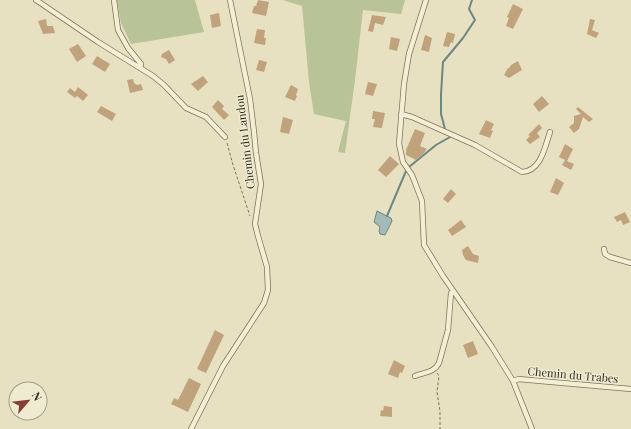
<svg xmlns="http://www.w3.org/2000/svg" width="631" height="429" viewBox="0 0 631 429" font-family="'Playfair Display',serif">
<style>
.green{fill:#b8c398}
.water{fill:#a4bab7;stroke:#6c8784}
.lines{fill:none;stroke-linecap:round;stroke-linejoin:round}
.stream{stroke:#6c8784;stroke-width:2}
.building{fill:#c0a27d}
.street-casing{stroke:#7e735c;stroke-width:6}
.path{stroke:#7e735c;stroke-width:1;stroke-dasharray:3 2;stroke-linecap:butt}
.street{stroke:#f3eed4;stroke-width:4.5}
.labels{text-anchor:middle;stroke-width:3;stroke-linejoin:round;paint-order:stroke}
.street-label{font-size:11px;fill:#30291e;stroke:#efebd1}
</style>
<rect width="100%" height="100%" fill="#e7e1c2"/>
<path class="green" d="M117,0H195L204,32L131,44L121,23Z
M283,0H405L401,14L363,10L355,80L345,153L338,152L346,121L314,114L309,82L302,6Z"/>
<path class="water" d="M377,211L391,218L392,221L385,235L380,234L379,231L380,227L374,222Z"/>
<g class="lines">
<path class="stream" d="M445,129L441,114V94L443,62L463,38L475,20L469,9L472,0
M409,167L436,145L450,137
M387,216L406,171"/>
</g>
<path class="building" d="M258,0L269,2L266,16L252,13L254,6H256Z
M513,4L523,9L513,29L506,26L509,18L507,17Z
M219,13L221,26L212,28L210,15Z
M372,15L386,17L383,25L375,23L373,32L368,31Z
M46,19L47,26H53L55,33L43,34L38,21Z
M590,19L595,20L592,30L599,33L596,38L587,34Z
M257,29L265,30L264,38H266L265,45L254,43Z
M447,32L455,34L453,43L451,42L449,47L443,46Z
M425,35L432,38L429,52L421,50Z
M391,37L400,39L397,51L389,49Z
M78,44L86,56L77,62L69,49Z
M169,50L175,60L169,64L166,59L161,57L162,54Z
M97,56L110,64L105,72L92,64Z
M259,60L267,62L264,72L256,70Z
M518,61L522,70L509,78L504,75L508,68H509L511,65Z
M203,76L208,82L198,91L191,84Z
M133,79L134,83L137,85L141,84L143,90L130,93L127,80Z
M368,82L377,84L373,96L365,94Z
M291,85L298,89L296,95L297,96L295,101L285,97Z
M78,87L88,95L83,101L77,96L75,98L67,92L70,88L75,92Z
M542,96L549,104L539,112L533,104Z
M218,100L224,106L222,109L229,115L224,120L212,107Z
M101,106L116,114L112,121L97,112Z
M578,107L593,119L589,122L583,117L579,129L574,133L569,127L574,123V116L581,114L576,109Z
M373,111L385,113L382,128L373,127L375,119H372Z
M283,117L293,120L289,134L280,132Z
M486,120L494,124L491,130L493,131L490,138L479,134Z
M539,124L542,128L537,133L540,137L530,144L526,140L530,136L528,135Z
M415,129L425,133L420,146L427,149L421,157H419L416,160L406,155V150Z
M565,144L573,149L567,161L574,164L571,170L562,165L565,160L559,157Z
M390,156L399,164L386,177L378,170Z
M556,178L564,183L558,195L550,192Z
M451,189L456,194L448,203L443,199Z
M625,212L630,222L623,225L621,220L617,222L614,217Z
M461,220L466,227L452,236L448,230Z
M468,246L473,254L479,256L478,263L466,260L463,255L462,250Z
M215,330L224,335L206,373L197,369Z
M473,341L478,354L468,358L463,345Z
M394,360L405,366L402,373L400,372L398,378L388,374Z
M189,378L201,384L188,412L171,404L174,398L178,400Z
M384,406L392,407V417L380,416L381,410L383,411Z"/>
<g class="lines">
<g class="street-casing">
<path id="street" d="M36,0L98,42L153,76L164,85L186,108L206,117L225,137
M114,0L118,30L128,48L141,64L140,68
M426,0L409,54L404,84L399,144L403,162L412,175L422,201L424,245L443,276L492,347L513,381L532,429
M401,114L412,117L475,145L522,172C541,171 545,147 550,132
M604,249L605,254L610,257L631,263
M415,376C424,372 434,373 439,363L448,330L451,293L453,292
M513,381L519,379L529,380L631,389
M191,429L223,366L264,303L268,290L267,267L258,236L255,224L261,184L256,153L254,132L250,99L230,0"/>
</g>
<path class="path" d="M227,143L233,165L250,216
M437,373L439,376L437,392L440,411V429"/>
<use href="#street" class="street"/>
</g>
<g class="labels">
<g class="street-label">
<text transform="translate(245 142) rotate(-97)" y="4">Chemin du Landou</text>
<text transform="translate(573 375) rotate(5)" y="4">Chemin du Trabes</text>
</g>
</g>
<g transform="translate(28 401) rotate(62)"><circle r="19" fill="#efebd1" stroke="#a39d89"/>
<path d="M0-3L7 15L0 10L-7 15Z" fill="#853f34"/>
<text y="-6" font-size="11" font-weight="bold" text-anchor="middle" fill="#30291e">N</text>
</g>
</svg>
